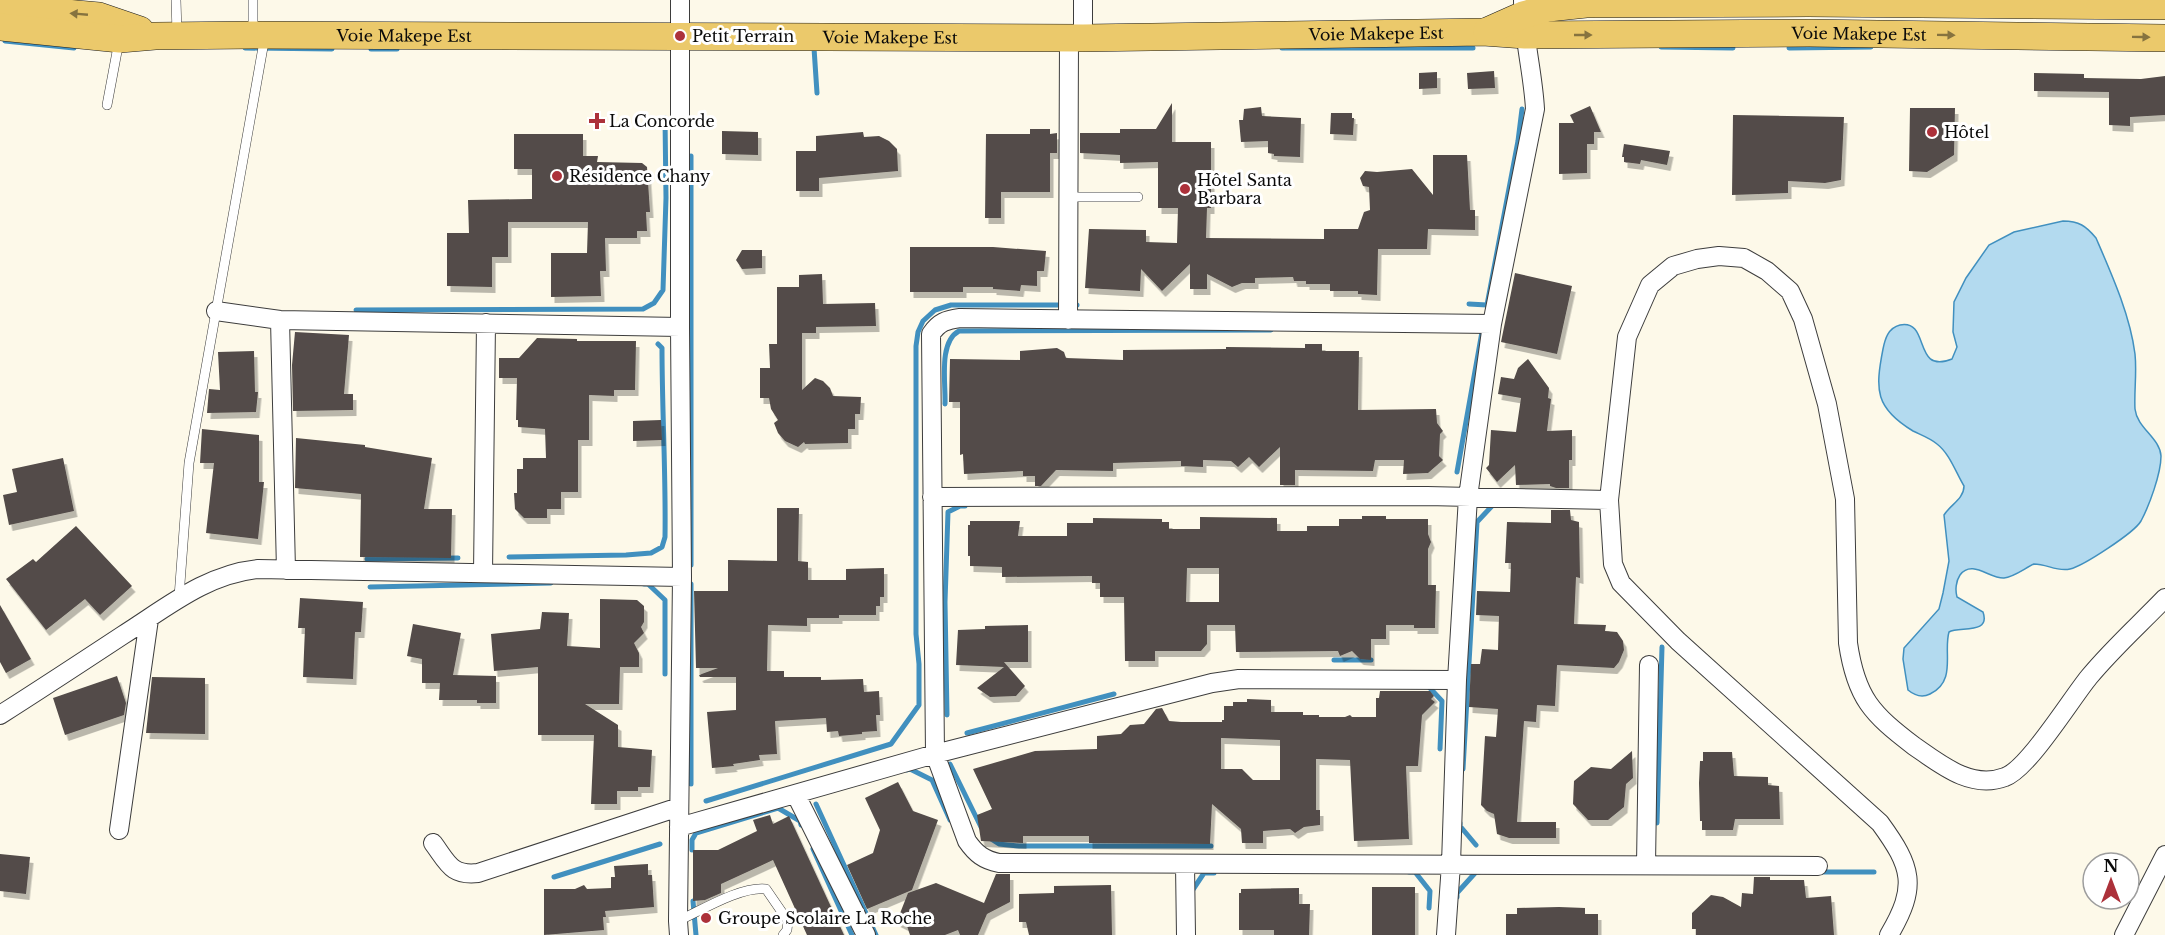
<svg xmlns="http://www.w3.org/2000/svg" width="2165" height="935" viewBox="0 0 2165 935" font-family="'Libre Baskerville',serif">
<style>
.water{fill:#b3daef;stroke:#4190bf;stroke-width:1.5}
.lines{fill:none;stroke-linecap:round;stroke-linejoin:round}
.stream{stroke:#4190bf;stroke-width:5}
.building{fill:#524b48;fill-rule:evenodd;filter:url(#shadow)}
.lane-casing{stroke:#3d3d3d;stroke-width:10}
.street-casing{stroke:#3d3d3d;stroke-width:20}
.primary-casing{stroke:#1b1b1b;stroke-width:28}
.lane{stroke:#fff;stroke-width:9}
.street{stroke:#fff;stroke-width:18}
.primary{stroke:#ebc96b;stroke-width:27}
.oneway{fill:#86733f}
.poi-dot{fill:#ac313a;stroke:#fff;stroke-width:2}
.labels{text-anchor:middle;stroke-width:6;stroke-linejoin:round;paint-order:stroke}
.street-label{font-size:16px;fill:#0a0a0a;stroke:#fff}
.poi-label{font-size:16px;fill:#0a0a0a;stroke:#fff;text-anchor:start}
</style>
<defs>
<filter id="shadow"><feDropShadow dx="3.5" dy="6" stdDeviation="0" flood-color="#0004"/></filter>
</defs>
<rect width="100%" height="100%" fill="#fdf9e9"/>
<path class="water" d="M2063,221C2079,221 2086,226 2096,238C2112,275 2130,315 2135,354C2137,373 2134,391 2135,409C2137,428 2160,438 2161,456C2161,474 2149,506 2141,521C2134,533 2083,566 2070,569C2057,572 2047,564 2034,564C2025,568 2014,577 2004,578C1990,579 1972,559 1960,575C1956,581 1955,590 1957,597L1983,612C1991,635 1959,626 1949,632C1943,652 1957,681 1930,694C1922,698 1914,695 1908,690L1903,659L1904,648L1939,609L1943,593L1949,561L1944,515C1950,505 1964,499 1964,486C1956,473 1950,454 1937,444C1930,438 1921,435 1913,431C1875,408 1875,390 1883,349C1885,339 1888,328 1900,325C1931,319 1912,375 1952,359L1957,347L1953,332L1954,302L1966,278L1989,245L2014,232Z"/>
<g class="lines">
<path class="stream" d="M5,41L74,48
M1661,47L1733,48
M245,48L332,49
M814,48L817,93
M1282,48H1473
M1789,48L1871,47
M371,49H397
M691,156V565
M1469,304L1487,305L1518,141L1522,109
M356,310L643,309L654,303L663,290L666,198L665,118
M945,404C946,384 938,342 959,331L1271,330
M1457,472L1482,332L1479,329
M509,557L626,555L651,553L662,547L665,537C666,474 662,411 662,348L658,344
M367,559L458,558
M644,584H648L665,600V674
M691,584V784
M370,587L551,583
M1334,660H1371
M1427,685L1442,701L1440,749
M947,715L945,602L948,512L960,506H965
M967,733L1114,694
M950,764L981,827
M1463,769L1477,522L1492,506
M907,770L910,769L932,780L950,820
M706,801L891,744L919,705V664L916,634V346L918,332L923,321L935,310L951,305H1077
M816,804L876,935
M1460,823V826L1476,845
M1657,823L1662,647
M988,837L999,844L1019,846H1211
M813,849L852,935
M692,850V840L696,833L778,808L800,821L801,825
M1409,872H1415L1430,891L1429,908
M1820,872H1874
M554,877L660,844
M1192,891L1204,873H1214
M1457,897V893L1476,872H1479
M693,901L696,935"/>
</g>
<path class="building" d="M1494,71L1495,88L1468,89L1467,73Z
M1437,72V88L1419,89V73Z
M2034,73L2084,74V78L2141,79L2165,76V115L2130,117V126L2109,125V92L2034,91Z
M1172,103V142H1211V208H1207L1206,238L1324,239V229H1358L1364,212L1370,210L1369,187L1363,186L1360,178L1365,171L1377,172L1412,169L1433,195V155H1467L1470,210H1475V230L1428,229L1427,249H1378L1377,295L1358,294V291H1330V284H1306V281H1294L1293,277L1255,278V283H1242L1232,287L1207,274V289H1190V264L1162,291L1141,269L1140,291L1085,288L1089,229L1146,230V242L1177,243L1178,208H1158V162L1120,163V155L1080,153V133H1120V129H1156Z
M1590,106L1601,132H1594V144H1587V173L1559,174V123H1574L1570,115Z
M1261,107L1262,116L1301,118L1300,157L1274,156V154L1268,153V141L1241,142L1239,120H1243L1244,109Z
M1910,108H1955L1954,155L1927,172L1909,171Z
M1331,113H1352V118H1354L1353,135L1330,134Z
M1733,115L1844,117L1841,180L1825,183L1788,181V193L1732,195Z
M1030,129H1050V134L1057,133V153H1050V192H1001V218H985L986,134H1030Z
M722,131L758,132V155L722,154Z
M863,132L864,137L879,136L889,141L897,149L898,171L819,178V191H796V151H816V136Z
M514,134H583V156H598L597,162L642,163L647,167L650,212H646L647,231H637V238H605L606,271H600L601,296L551,297V253H587L588,222H508V257H492V287L447,286V233H469L468,200L532,199V169H514Z
M1624,144L1670,151L1667,165L1641,160L1640,164L1624,162V157H1622Z
M910,247H993L1046,251L1044,271H1037V286L1021,285L1020,291L993,289V287H963V292H910Z
M742,250H762V268L742,269L736,260Z
M1515,273L1572,286L1557,354L1501,342Z
M822,274L823,304L875,303L876,326L816,327V333H802V390L815,378L823,381L830,388L833,396L861,397L860,414H855V429H848V443L805,444L804,442L798,447L785,441L778,433L774,423L778,420L771,409L769,398H760V368H770L769,344H777V287H799V275Z
M295,332L349,335L344,394H353V410L293,411L292,365Z
M537,338L577,339V341H636L635,390H614V396L589,395V440H578V492H561V509H547V518H524L515,509L514,493H517V469H523V458H546L545,429L518,427V420H516L517,378H499V358H519Z
M1305,344H1322V351H1359L1358,410L1436,409L1437,423L1443,431L1440,434L1439,456L1443,460L1428,473L1403,474L1404,460H1375L1373,471L1295,470V485H1280V447L1259,467L1249,457L1238,467L1231,461L1203,460V467L1181,466V461L1113,463V471L1056,470L1041,486H1035V476H1023V471L964,474L963,454L960,455V402H949L950,359L1020,360V351L1057,348L1064,352L1066,358L1123,360V350L1226,349V347L1305,348Z
M254,351L255,392H258L256,412L207,413L209,389L220,390L218,352Z
M1528,359L1549,388L1548,398L1551,399L1547,431L1572,430V460H1569V488H1556L1550,486V484L1516,485L1515,465L1497,482L1486,468L1489,465L1491,430L1516,432L1521,398L1498,394L1501,377L1514,379L1518,368Z
M661,420L662,440L633,441V421Z
M202,429L259,435V482H264L258,539L206,533L214,463H200Z
M296,438L365,445V447L432,458L424,509H452L451,558L360,557L361,494L295,488Z
M63,458L74,511L9,525L3,495L17,492L12,469Z
M777,508H799L798,561L808,562V580H846V569L884,568V597H880V606H876V615H839V618H807V626L768,625L767,671H784V677H821V680L863,679L864,692L879,691L880,715H876L877,731L862,732V734L839,736L838,731L827,732L826,718L775,721L777,754L759,755L760,760L733,764L734,766L712,768L707,712L736,710V677H700L699,675L718,668H696L694,591H728V560L777,561Z
M1551,510H1570L1571,520L1579,522L1580,578L1576,577L1574,624L1606,625L1605,631L1617,632L1623,641L1624,650L1619,662L1614,668L1557,665L1555,706L1537,705L1536,722L1524,721L1517,822H1556V838H1509L1497,834L1494,814L1487,811L1481,805L1485,736L1496,737L1498,709L1469,707L1471,664H1480L1482,649L1498,650L1499,616L1476,615L1477,591L1510,592L1511,563H1505L1507,522L1551,523Z
M1362,516H1386V519H1428V534L1431,542L1428,549V585H1436L1435,628H1414V625H1386V639H1371V660L1360,659L1352,651L1340,656L1338,651L1236,652L1235,625H1207V644L1201,651H1155V661H1125L1124,597H1100V583H1092V576L1002,577V567L970,566V556H968V525H970V521H1020L1018,536H1067V523H1093V518L1162,519V522H1169V529H1200V517L1277,518V531H1307V526H1339V519H1362ZM1187,568H1219V602H1186Z
M76,526L132,586L100,615L85,599L46,630L6,579L33,559L36,562Z
M300,598L363,602L361,632H355L353,679L303,677L305,628H298Z
M600,599L637,600L644,606V622L641,627L644,633L634,643L639,653V667H620L619,704H585L618,725V747L652,750L650,787H638V791H617V804H591L594,735H538V667L494,671L491,634L540,629L542,612L569,613L567,646L600,648Z
M0,605L31,659L6,673L0,662Z
M413,624L461,633L453,675L496,676V703H477V700H439L440,683H422V659L407,656Z
M1028,625V662H1004L1025,686L1016,696L990,697L977,688L1004,667L956,665L958,630L985,629V626Z
M117,676L126,703L124,715L65,735L53,698Z
M152,677L205,678V734L146,733Z
M1380,691H1430L1434,696L1431,699L1435,702L1422,715L1418,766H1406L1409,839L1354,841L1350,760L1316,759V810H1320V825L1304,827L1295,833L1290,829L1263,831V843H1242L1241,829L1212,804L1210,844L1089,843V836H1023V843L981,841L977,815L992,809L973,769L1035,751L1097,749V736L1121,734L1130,725L1144,724L1156,709L1162,708L1169,721L1181,722H1222V720H1224V706H1233V702H1247V699L1271,700V712H1303V715H1319V717H1345L1350,715L1352,717H1376V698H1379ZM1221,738L1280,740V780H1253L1242,769H1221Z
M1632,751L1633,778L1626,784L1624,807L1608,820H1588L1573,804L1574,781L1591,767L1611,769Z
M1703,752H1732L1734,776L1768,777V785L1779,786L1780,819H1735L1733,830H1702V821H1700L1699,783L1700,761H1703Z
M898,782L913,811L938,820L912,890L867,909L847,865L873,853L880,830L865,798Z
M770,815L773,824L789,816L844,935H807L773,860L721,884V893L705,900L693,901V850H718L757,831L753,820Z
M0,854L30,857L26,894L0,891Z
M648,864V875H652L654,907L605,911L606,917H603L604,930L544,935V889H575L584,885L587,889L611,888V877H615L614,866Z
M996,874H1010V902L987,914L978,935H960L958,930L945,935H910L907,926L897,921L908,893L936,883L984,903Z
M1754,877H1770V880H1804L1806,898L1831,896L1834,935H1696V929H1692V913L1711,895L1723,897L1741,907L1742,893L1753,894Z
M1111,885L1112,935H1029L1026,922H1019V894L1054,893V886Z
M1372,887H1415V935H1372Z
M1299,888V904H1310L1309,935H1274V930H1239V893H1241V889Z
M1559,907L1585,908V914H1598V935H1506V914H1517V908Z"/>
<g class="lines">
<g class="lane-casing">
<path id="lane" d="M176,0L177,33
M253,0V33
M107,105L119,41
M1069,197H1138
M179,597L189,463L265,36
M678,921C702,910 741,886 766,889L788,921L787,930L783,935"/>
</g>
<g class="street-casing">
<path id="street" d="M1083,38V0
M216,311L280,320L680,327
M280,320L286,570
M1068,320L1069,38
M1492,324L960,318C946,320 939,322 931,334L935,754L967,841C976,854 984,860 999,863L1818,866
M932,497L1427,496L1609,500
M483,573L486,323
M0,715C41,689 82,662 123,635C166,608 206,574 258,569L682,577
M796,795L866,935
M679,827L935,754L1212,683L1239,679L1457,680
M119,830L149,619
M433,843C448,863 451,876 478,873L679,807
M1185,865L1186,935
M1646,865L1649,665
M679,935L678,921L682,577L680,327V0
M1446,935L1451,864L1457,680L1468,497L1492,324L1535,109C1533,72 1523,37 1523,0
M1889,935C1918,886 1912,867 1880,823L1678,641L1621,583L1613,564L1609,500L1627,337L1650,285L1673,266L1697,259L1719,256L1744,258L1767,271L1790,291L1803,319L1827,404L1845,499L1848,643C1856,698 1872,714 1914,746C1940,764 1971,790 2005,777C2028,769 2071,699 2089,677C2112,649 2140,624 2165,598
M2124,935L2165,855"/>
</g>
<g class="primary-casing">
<g id="primary">
<path d="M0,7L99,16L140,30"/>
<path id="s1" d="M0,27L120,39L155,36L253,35L1083,38L1483,32L1525,35L1809,33L2165,38"/>
<path d="M1487,31L1523,15L1548,8L1586,4L1808,3L2165,6"/>
</g>
</g>
<use href="#lane" class="lane"/>
<use href="#street" class="street"/>
<use href="#primary" class="primary"/>
</g>
<defs><path id="oneway-solid" d="M-6-.8H1V-3.2L6.5 0L1 3.2V.8H-6Z" transform="scale(1.5)"/></defs>
<g class="oneway">
<use href="#oneway-solid" transform="translate(79 14) rotate(-175)"/>
<use href="#oneway-solid" transform="translate(1583 35)"/>
<use href="#oneway-solid" transform="translate(1946 35) rotate(1)"/>
<use href="#oneway-solid" transform="translate(2141 37) rotate(1)"/>
</g>
<g class="poi-dot">
<circle cx="680" cy="36" r="6"/>
<path d="M594 112h6v6h6v6h-6v6h-6v-6h-6v-6h6z"/>
<circle cx="1932" cy="132" r="6"/>
<circle cx="557" cy="176" r="6"/>
<circle cx="1185" cy="189" r="6"/>
<circle cx="706" cy="918" r="6"/>
</g>
<g class="labels">
<g class="street-label">
<text dy="6" stroke="none"><textPath href="#s1" startOffset="1377">Voie Makepe Est</textPath></text>
<text dy="6" stroke="none"><textPath href="#s1" startOffset="1860">Voie Makepe Est</textPath></text>
<text dy="6" stroke="none"><textPath href="#s1" startOffset="405">Voie Makepe Est</textPath></text>
<text dy="6" stroke="none"><textPath href="#s1" startOffset="891">Voie Makepe Est</textPath></text>
</g>
<g class="poi-label">
<text x="692" y="42">Petit Terrain</text>
<text x="609" y="127">La Concorde</text>
<text x="1944" y="138">Hôtel</text>
<text x="569" y="182">Résidence Chany</text>
<text x="1197" y="186">Hôtel Santa<tspan x="1197" dy="18">Barbara</tspan></text>
<text x="718" y="924">Groupe Scolaire La Roche</text>
</g>
</g>
<g transform="translate(2111 881)"><circle r="28" fill="#ffffff" stroke="#9d9d9d" stroke-width="1.5"/>
<path d="M0-4.5L10 22L0 15L-10 22Z" fill="#ac313a"/>
<text y="-9" font-size="16" font-weight="bold" text-anchor="middle" fill="#0a0a0a">N</text>
</g>
</svg>
